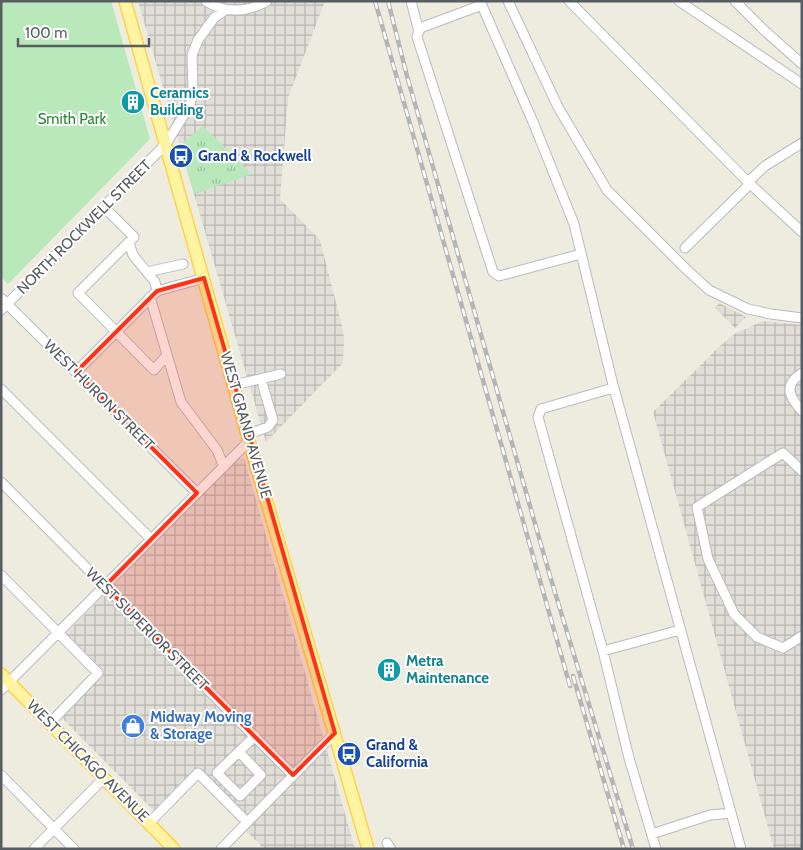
<svg xmlns="http://www.w3.org/2000/svg" width="803" height="850" viewBox="0 0 803 850" font-family="Cabin,sans-serif">
<style>
.industrial{fill:url(#industrial-grid)}
.grass{fill:url(#grass-tufts)}
.park{fill:#b9e8bb}
.lines{fill:none;stroke-linecap:round;stroke-linejoin:round}
.minor-casing{stroke:#b8bbc1;stroke-width:11}
.major-casing{stroke:#ffd347;stroke-width:14}
.minor{stroke:#fff;stroke-width:9}
.major{stroke:#fff4a3;stroke-width:11}
.rail-casing{stroke:#b4b5b6;stroke-width:4.5}
.rail{stroke:#fff;stroke-width:2.5;stroke-dasharray:8;stroke-linecap:butt}
.marked{fill:#fb3318;fill-opacity:0.2;stroke:#fb3318;stroke-width:4;stroke-linejoin:round}
.labels{text-anchor:middle;stroke-width:4;stroke-linejoin:round;paint-order:stroke}
.culture-label{font-size:15px;font-weight:bold;fill:#0d838f;stroke:#fff;text-anchor:start}
.park-label{font-size:15px;fill:#2c8733;stroke:#fff}
.transit-label{font-size:15px;font-weight:bold;fill:#164399;stroke:#fff;text-anchor:start}
.street-label{font-size:15px;fill:#585d63;stroke:#fff}
.shop-label{font-size:15px;font-weight:bold;fill:#366cbe;stroke:#fff;text-anchor:start}
</style>
<defs>
<pattern id="industrial-grid" width="8" height="8" patternUnits="userSpaceOnUse" patternTransform="scale(1.25)"><rect width="8" height="8" fill="#e1ded7"/><path d="M0 4h8M4 0v8" fill="none" stroke="#b9b7b2"/></pattern>
<pattern id="grass-tufts" width="24" height="20" patternUnits="userSpaceOnUse" patternTransform="scale(1.25)"><rect width="24" height="20" fill="#b9e8bb"/><path d="M3 7l-1-3M5 7V3M7 7l1-3M15 17l-1-3M17 17v-4M19 17l1-3" fill="none" stroke="#99bf9c"/></pattern>
</defs>
<rect width="100%" height="100%" fill="#eeebdf"/>
<path class="industrial" d="M138,1H325L288,98L280,199L320,240L342,326L344,338L343,363L266,442Z
M719,303L746,317L735,328L715,308Z
M763,321L802,325V849H774L653,412L722,344L736,333Z
M238,458H244L355,849H264L238,822L243,818L198,773L157,814L58,714L98,673L63,637Z"/>
<path class="grass" d="M203,126L252,174L194,194L180,145Z"/>
<path class="park" d="M1,1H111L150,139L8,284L1,277Z"/>
<g class="lines">
<g class="minor-casing">
<path id="minor" d="M206,1C225,14 248,12 267,1
M411,1L419,32
M480,1L533,122L574,224L612,381L741,849
M508,1L558,107L607,190L686,269L709,290L748,309L771,314L802,318
M569,1L748,182L802,232
M679,1L802,84
M735,1L765,31L802,64
M482,5L420,28L417,37L493,272L499,276L581,254
M748,182L765,166L802,143
M104,207L134,237L78,293L154,370L167,355
M129,243L133,255L155,282L157,291
M685,248L750,184
M147,272L183,264
M150,297L181,402L217,450L224,467
M1,298L197,493
M1,310L166,144L190,105L193,91L192,55L198,40L214,18L225,10
M76,372L157,291L204,278
M802,373C783,385 789,397 802,411
M234,385L281,374
M613,388L541,409L538,417L603,651L629,758L656,849
M1,389L151,539
M248,434L268,427L273,420L263,386
M802,471L783,453L697,507L708,559L734,614L757,637L783,648L802,636
M1,482L293,775
M1,575L98,673L50,723
M603,651L680,630
M1,690L249,441
M239,752L261,775L240,796L217,773L255,736
M1,775L74,849
M149,823L198,773L247,822
M652,834L710,815L731,813
M387,843L391,849
M34,849L104,778
M221,849L335,733"/>
</g>
<g class="major-casing">
<path id="major" d="M125,1L249,441L368,849
M1,674L174,849"/>
</g>
<use href="#minor" class="minor"/>
<use href="#major" class="major"/>
<g class="rail-casing">
<path id="rail" d="M375,1L570,686
M388,1L407,76L550,576L633,849
M573,676L624,849"/>
</g>
<use href="#rail" class="rail"/>
</g>
<path class="marked" d="M204,278L335,733L293,775L105,586L197,493L76,372L157,291Z"/>
<defs>
<g id="building-disc" transform="scale(1.25)"><circle r="9.5" fill="#0f9aa8" stroke="#fff"/><path d="M-4-6H4V6H1V3H-1V6H-4ZM-2.5-4.3h1.7v1.8h-1.7ZM.8-4.3h1.7v1.8H.8ZM-2.5-1h1.7V.8h-1.7ZM.8-1h1.7V.8H.8Z" fill="#fff"/></g>
<g id="bus-disc" transform="scale(1.25)"><circle r="9.5" fill="#1a4fb4" stroke="#fff"/><path d="M-5-6H5V4H4V6H2V4H-2V6H-4V4H-5ZM-3.5-4V0h7V-4ZM-3.5 1.2v1.5H-2V1.2ZM2 1.2v1.5H3.5V1.2Z" fill="#fff"/></g>
<g id="shop-disc" transform="scale(1.25)"><circle r="9.5" fill="#3f7fe0" stroke="#fff"/><path d="M-5-2.5h2.3a2.7 3.5 0 0 1 5.4 0H5L5.5 6h-11ZM-1.5-2.5h3a1.5 2.3 0 0 0-3 0Z" fill="#fff"/></g>
</defs>
<g fill-rule="evenodd">
<use href="#building-disc" x="133" y="102"/>
<use href="#bus-disc" x="181" y="156"/>
<use href="#building-disc" x="389" y="670"/>
<use href="#shop-disc" x="133" y="726"/>
<use href="#bus-disc" x="349" y="754"/>
</g>
<g class="labels">
<g class="culture-label">
<text x="150" y="98">Ceramics<tspan x="150" dy="17">Building</tspan></text>
<text x="406" y="666">Metra<tspan x="406" dy="17">Maintenance</tspan></text>
</g>
<g class="park-label">
<text x="72" y="124">Smith Park</text>
</g>
<g class="transit-label">
<text x="198" y="161">Grand &amp; Rockwell</text>
<text x="366" y="750">Grand &amp;<tspan x="366" dy="17">California</tspan></text>
</g>
<g class="street-label">
<text transform="translate(84 227) rotate(-45)" y="5">NORTH ROCKWELL STREET</text>
<text transform="translate(99 395) rotate(45)" y="5">WEST HURON STREET</text>
<text transform="translate(246 425) rotate(74)" y="5">WEST GRAND AVENUE</text>
<text transform="translate(147 629) rotate(45)" y="5">WEST SUPERIOR STREET</text>
<text transform="translate(88 761) rotate(45)" y="5">WEST CHICAGO AVENUE</text>
</g>
<g class="shop-label">
<text x="150" y="722">Midway Moving<tspan x="150" dy="17">&amp; Storage</tspan></text>
</g>
</g>
<rect width="803" height="850" fill="none" stroke="#585d63" stroke-width="5"/>
<path d="M18 38v8h131v-8" fill="none" stroke="#585d63" stroke-width="2.5"/>
<text x="25" y="38" font-size="15" fill="#585d63" stroke="#ffffff" stroke-width="4" paint-order="stroke">100 m</text>
</svg>
